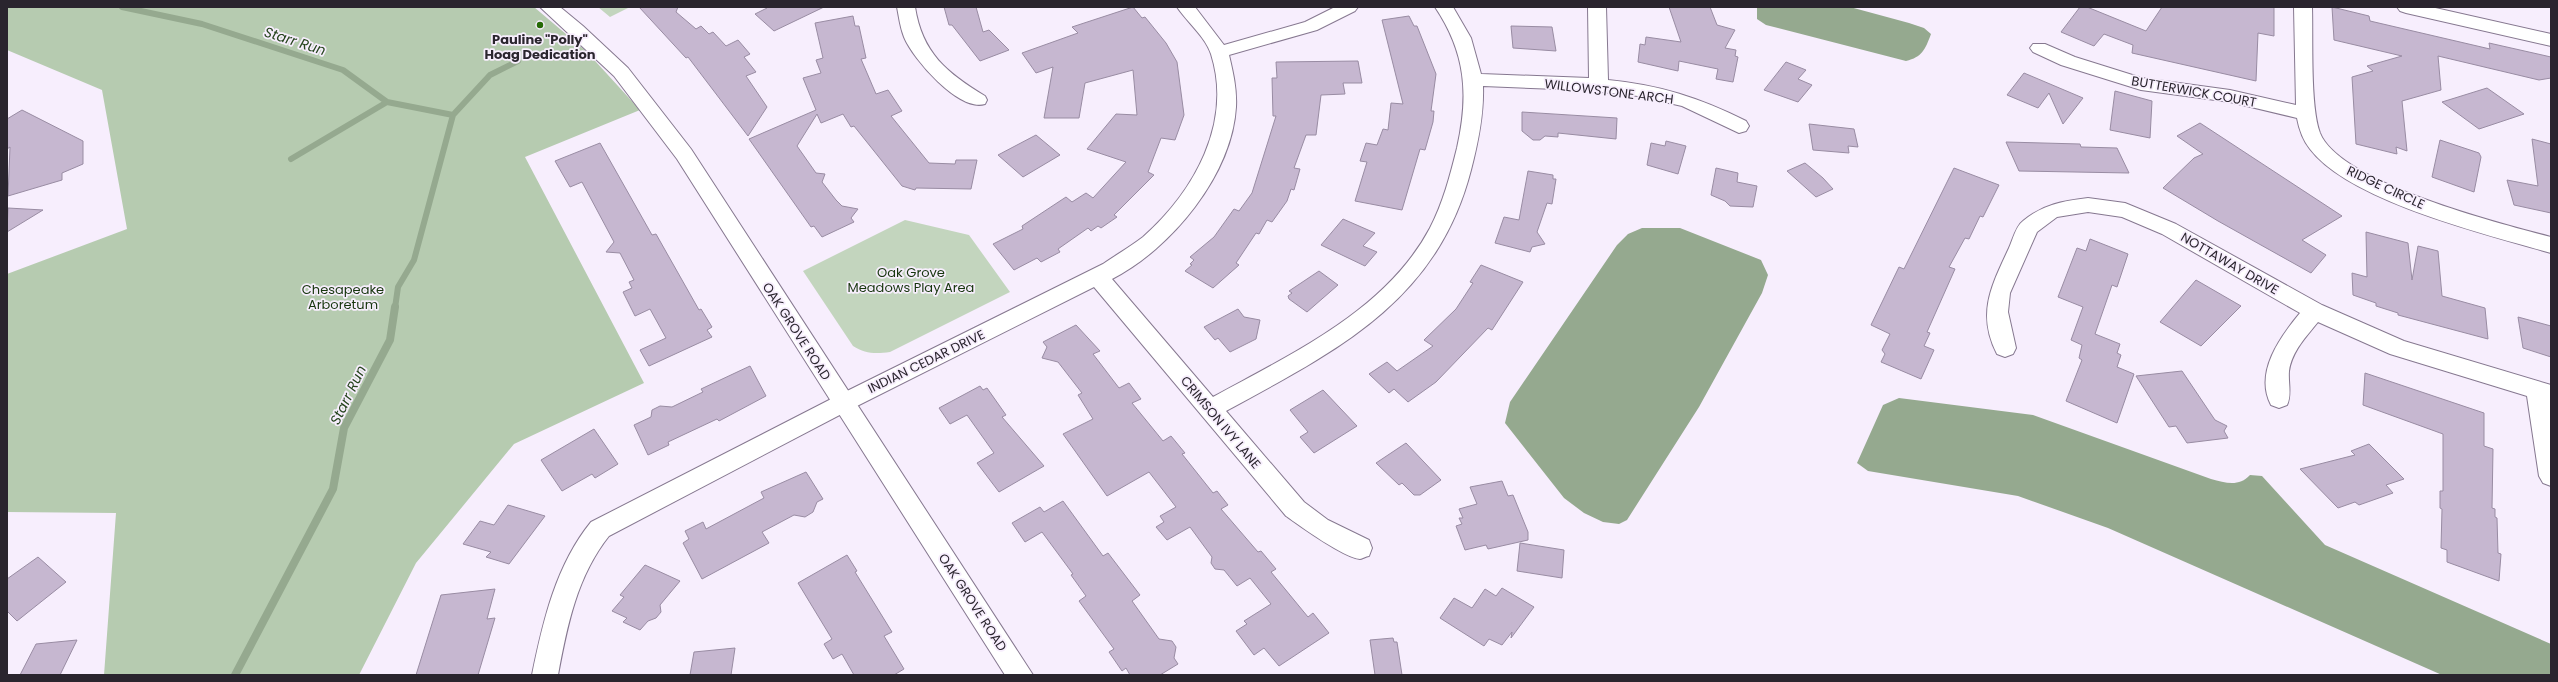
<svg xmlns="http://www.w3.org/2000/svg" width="2558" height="682" viewBox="0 0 2558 682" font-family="Poppins,sans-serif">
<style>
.green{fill:#c3d5be}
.forest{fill:#b6cbb0}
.water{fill:#95a98f}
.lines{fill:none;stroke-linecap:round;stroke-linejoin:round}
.stream-far1{stroke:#95a98f;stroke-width:6}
.stream{stroke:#95a98f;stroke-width:8}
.building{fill:#c6b7d0;stroke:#998ca3}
.minor-casing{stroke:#867890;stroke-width:2}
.tertiary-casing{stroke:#867890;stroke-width:2}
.minor{fill:#fff;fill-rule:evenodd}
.tertiary{fill:#fff;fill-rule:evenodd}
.poi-dot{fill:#246a04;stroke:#f7eefd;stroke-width:1.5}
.labels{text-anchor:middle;stroke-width:3.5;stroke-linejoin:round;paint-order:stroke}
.poi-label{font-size:13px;font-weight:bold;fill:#2a252e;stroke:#f7eefd}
.street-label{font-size:13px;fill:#2a252e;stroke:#f7eefd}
.park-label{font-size:13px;fill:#17360e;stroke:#f7eefd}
.water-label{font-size:14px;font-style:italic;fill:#26451e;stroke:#f7eefd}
</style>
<rect width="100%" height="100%" fill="#f7eefd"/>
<path class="green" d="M598,7H630L610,17Z
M905,220L969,235L1010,292L890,352C876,354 865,354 853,346L803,271Z"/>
<path class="forest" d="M7,7H534L586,51L640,110L525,157L644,383L514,444L416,563L359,675H104L116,513L7,512V274L127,229L102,90L7,50Z"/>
<path class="water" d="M1757,7H1850L1909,23L1924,28L1931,34C1925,50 1922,57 1906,61L1766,25L1757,19Z
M1642,228H1680L1761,260L1768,275L1762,293L1699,407L1627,520L1619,524L1603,522L1584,513L1564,498L1505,423L1510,402L1617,245L1628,234Z
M1899,398L2033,415L2211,479C2226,483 2239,487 2250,475L2262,476L2325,545L2551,644V675H2442L2108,528L2018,496L1868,471L1857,463L1883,405Z"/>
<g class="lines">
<path class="stream-far1" d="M122,7L202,24L343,70L387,102L453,115L414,260L398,287L395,308
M453,115L490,75L518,61
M291,159L387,102"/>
<path class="stream" d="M235,675L333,489L344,428L390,340L395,307"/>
</g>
<path class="building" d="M639,7H678L676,12L696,29L701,26L709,34L713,32L726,46L738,40L750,54L744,57L756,72L746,76L767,107L748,136L688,57L686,58Z
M765,7H824L774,31L755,14L767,8Z
M944,7H976L983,32L989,30L1009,50L980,61L952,25H949Z
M1133,7L1142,18L1145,17L1166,43L1177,62L1184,115L1175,140L1161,138L1148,172L1154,175L1114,215L1117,217L1101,228L1098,226L1091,231L1088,228L1058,249L1060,252L1041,262L1037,258L1014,270L993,244L1023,229L1022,226L1066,197L1072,202L1086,193L1093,198L1126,162L1087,149L1116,114L1137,115L1133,70L1085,83L1079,118H1044L1053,67L1036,73L1022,53L1078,33L1072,27Z
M1669,7H1710L1717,25L1735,30L1725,48L1736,50L1735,56L1738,57L1733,82L1716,79L1718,69L1679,61L1678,71L1638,62L1640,44L1645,45L1646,37L1681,42Z
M2080,7H2087L2146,31L2162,7H2274V36L2258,33L2256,81L2132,53L2133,45L2104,34L2094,46L2061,32Z
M2332,7L2369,16L2370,21L2490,49L2489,43L2551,57V78L2539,80L2438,56L2441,90L2402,101L2407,151L2396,147L2397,154L2356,144L2352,77L2373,71L2367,66L2402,56L2334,40Z
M853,16L855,26H859L866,58L861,59L876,94L888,90L902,111L891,116L929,163L955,164L956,160H977L971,189L916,188L915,190L902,186L854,126L851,127L843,114L821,123L817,114L797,146L816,173L825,174L822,182L836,200L842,206L858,209L851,218L854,222L822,237L814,226L811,227L749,139L816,110L803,78L821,73L816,60L823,58L815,23Z
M1409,16L1414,26H1417L1436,74L1431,111H1434L1433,122L1425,150L1420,149L1402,210L1355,201L1367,162L1360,161L1366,143L1377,145L1383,129L1388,130L1391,103L1403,104L1382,20Z
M1511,26L1552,27L1556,51L1513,48Z
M1358,61L1362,83H1343L1345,94L1321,95L1316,135H1306L1294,168L1300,169L1294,190L1291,189L1287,201L1272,222L1267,220L1259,234L1256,233L1236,263L1239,265L1213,288L1185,271L1192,265L1190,264L1194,260L1190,257L1214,237L1234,209L1239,211L1252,193L1276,116H1273L1272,78H1277L1276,62Z
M1786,62L1806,70L1798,79L1812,85L1798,102L1764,90Z
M2024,73L2083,98L2063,124L2049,93L2038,108L2007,95Z
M2487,88L2524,114L2479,129L2442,102Z
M2115,91L2152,101L2150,138L2110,130Z
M22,110L83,141V164L62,173V180L8,196L10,147L7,149V119Z
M1522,112L1617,118L1616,139L1558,133V137L1545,136L1540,140H1533L1522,131Z
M2200,123L2342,216L2302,240L2326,255L2311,273L2218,221L2163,188L2194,158L2203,154L2177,136Z
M1809,124L1854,129L1858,147L1848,146L1849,153L1813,150Z
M1036,135L1060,155L1023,177L998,155Z
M2532,139L2551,144V213L2514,205L2507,180L2538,186Z
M2440,140L2479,153L2481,157L2474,192L2432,177Z
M1666,141L1686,146L1678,174L1647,165L1651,143L1665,146Z
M2006,142L2080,144L2081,147L2117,148L2129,173L2019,171Z
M600,143L652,235L656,234L699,310L701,309L712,327L707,330L712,337L649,366L640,350L666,338L650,309L635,316L623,292L632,288L629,282L634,280L620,253L606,252L614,242L582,182L570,187L555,161Z
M1805,163L1823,178L1833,189L1816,197L1787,171Z
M1716,168L1738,173L1737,182L1757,186L1753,207L1730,206L1725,201L1711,195Z
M1954,168L1999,185L1983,217L1980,216L1969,239L1965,238L1949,267L1955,269L1927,332L1930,333L1924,346L1934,350L1921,379L1881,362L1885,354L1882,350L1890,334L1871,325L1899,267L1904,269Z
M1528,171L1553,175V179H1556L1552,204L1547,203L1537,232L1545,244L1532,247L1530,252L1495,243L1504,217L1519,220Z
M8,208L43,210L7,232Z
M1343,219L1375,233L1363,246L1377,252L1365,266L1321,245Z
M2366,232L2408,243L2412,280L2418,246L2438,251L2442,296L2485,308L2488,339L2398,315V313L2376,306V303L2353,295L2352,273L2367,277Z
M2090,239L2128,254L2117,287L2112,285L2095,334L2120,344L2117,353L2121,355L2117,367L2134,374L2117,423L2066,401L2082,360L2079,358L2082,345L2071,340L2083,307L2058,297L2077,248L2086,251Z
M1481,265L1523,282L1492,330L1488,328L1436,382L1408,402L1394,389L1389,393L1369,374L1387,362L1397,371L1433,346L1424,340L1456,309L1473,283L1470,282Z
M1319,271L1338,285L1307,312L1289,299L1288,296L1292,293L1289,291Z
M2196,280L2241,306L2201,346L2160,322Z
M1238,309L1244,317L1260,320L1256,339L1230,352L1218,338L1215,340L1204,327Z
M2518,317L2551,326V357L2523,348Z
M1076,325L1100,351L1093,354L1119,388L1129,383L1141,399L1132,403L1163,441L1171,436L1185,453L1182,454L1213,493L1217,491L1228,505L1221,509L1258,552L1261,551L1276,569L1271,572L1308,617L1313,613L1329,633L1279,666L1264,648L1254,655L1236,631L1247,624L1244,621L1271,604L1250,578L1237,586L1224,570L1215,569L1211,563L1212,557L1190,527L1167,540L1156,527L1164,522L1160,516L1176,507L1149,472L1107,496L1063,434L1093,419L1078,395L1082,393L1058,362L1042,358L1047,347L1043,342Z
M750,366L766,396L719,421L717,419L668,442L669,445L648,455L634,425L651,417L652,410L660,406L672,407L703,392L701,389Z
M2182,371L2215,420L2227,426L2224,431L2228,438L2187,443L2176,426L2169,427L2136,376Z
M2365,373L2484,413V446L2493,449L2492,508L2495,509V517L2497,518L2498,553L2501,554L2499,581L2447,562V550L2441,548L2442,509L2440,508V491H2443V434L2363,405Z
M980,386L983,390L987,388L1006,415L1002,417L1044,466L999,492L977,463L994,453L967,415L950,424L939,408Z
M1323,390L1357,426L1314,453L1300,437L1308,432L1290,410Z
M594,429L618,464L595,478L592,474L562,491L541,460Z
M1406,443L1441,480L1420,495H1414L1402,483L1399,485L1376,463Z
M2369,444L2404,479L2386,485L2393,493L2359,505L2355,502L2338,508L2300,469L2355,455L2351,451Z
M806,472L823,499L817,502L813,512L805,517L794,515L762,532L769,543L702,579L683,543L689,539L685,531L703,522L706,529L764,498L761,492Z
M1502,481L1508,496L1513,495L1528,532V540L1488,549L1486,545L1465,550L1456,526L1462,524L1459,518H1463L1459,509L1477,504L1470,487Z
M1063,501L1103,556L1108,553L1140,595L1132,601L1159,639L1172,641L1176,647L1174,658L1178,664L1160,675H1130L1126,668L1122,671L1109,652L1114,649L1079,601L1086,596L1071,575L1073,574L1042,532L1025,542L1012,523L1040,507L1044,512Z
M508,505L545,516L509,564L486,557L491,552L463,544L480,521L494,525Z
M1520,543L1564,550L1562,578L1517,571Z
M847,555L857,571L855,572L892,632L884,636L904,669L894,675H854L842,654L833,659L824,644L832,639L798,583Z
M38,557L66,582L17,621L7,611V579Z
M645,565L680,581L660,605L661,612L656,618L648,621L640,630L623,622L627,618L612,611L624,597L620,595Z
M1502,588L1534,607L1511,638L1512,632L1502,645L1489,639L1484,646L1440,618L1454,598L1472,608L1485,589L1496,596Z
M495,589L487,619L495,618L478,675H416L441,595Z
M1393,638L1394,642H1397L1402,675H1375L1370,640Z
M77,640L60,675H20L36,644Z
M735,648L731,675H690L694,652Z"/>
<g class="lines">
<g class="minor-casing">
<path id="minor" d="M897,7H915C922,53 947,73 985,96L987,100L985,104C959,112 913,59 904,37C900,27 899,17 897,7Z
M1177,7H1195L1224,45L1305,22L1335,7H1358L1355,11L1317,30L1229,55C1233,72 1237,89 1236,107C1232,175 1171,249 1112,279L1213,397C1291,354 1386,311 1430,228C1443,203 1450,176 1457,148C1469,95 1466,53 1435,7H1453L1471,38L1481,74L1589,78L1588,7H1606L1608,80C1660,85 1700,98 1746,121L1749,126L1746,131L1739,133L1682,106L1638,96L1583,90L1483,86C1484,115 1478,143 1471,170C1437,302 1336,351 1226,411L1304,502L1328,520L1369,540L1372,548L1369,556C1366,556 1362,559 1360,559C1344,558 1300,526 1286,516L1094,287L853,408L609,536C577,576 567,626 558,675H532C543,621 556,565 591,522L837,396L1103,264C1116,255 1130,247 1143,237C1194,192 1233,123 1211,54C1205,36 1187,22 1177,7Z
M2294,7H2312C2313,39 2310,106 2320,133C2340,183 2501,224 2551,237V253C2488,235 2349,201 2310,149C2303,140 2299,129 2297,118L2230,102L2141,90L2061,65L2033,52L2030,48L2033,44H2045L2075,57L2142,78L2230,90L2296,105Z
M2397,7H2431L2551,34V46L2406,13L2400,11Z
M2088,198L2125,203L2176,224L2322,305L2404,341L2551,385V486L2543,483L2539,476L2527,396L2390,354L2318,322C2306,337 2292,351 2289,371C2288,383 2292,395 2287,405L2279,408L2271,405C2254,373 2280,337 2300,313L2162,234L2122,217L2088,212L2057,217L2037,232L2010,293L2008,312L2016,348L2013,354L2005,357L1997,354C1976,313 1992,285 2009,248C2013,239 2016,226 2023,221C2043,204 2064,201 2088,198Z"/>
</g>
<g class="tertiary-casing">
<path id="tertiary" d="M540,7H560L583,26L628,68L691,149L1033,675H1005L677,159L614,76Z"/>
</g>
<use href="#minor" class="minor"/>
<use href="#tertiary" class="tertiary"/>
</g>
<circle class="poi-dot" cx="540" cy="25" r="4"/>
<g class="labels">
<g class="poi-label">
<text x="540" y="44">Pauline "Polly"<tspan x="540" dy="15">Hoag Dedication</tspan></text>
</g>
<g class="street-label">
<text transform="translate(1609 91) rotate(7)" y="5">WILLOWSTONE ARCH</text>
<text transform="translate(2194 91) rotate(10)" y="5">BUTTERWICK COURT</text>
<text transform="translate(2386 187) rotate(25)" y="5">RIDGE CIRCLE</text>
<text transform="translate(2230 263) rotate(30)" y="5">NOTTAWAY DRIVE</text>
<text transform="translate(797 331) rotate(57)" y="5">OAK GROVE ROAD</text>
<text transform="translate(926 361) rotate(-26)" y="5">INDIAN CEDAR DRIVE</text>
<text transform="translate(1221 422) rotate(50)" y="5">CRIMSON IVY LANE</text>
<text transform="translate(973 602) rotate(57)" y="5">OAK GROVE ROAD</text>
</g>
<g class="park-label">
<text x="911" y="277">Oak Grove<tspan x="911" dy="15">Meadows Play Area</tspan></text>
<text x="343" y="294">Chesapeake<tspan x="343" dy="15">Arboretum</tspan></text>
</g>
<g class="water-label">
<text transform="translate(295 41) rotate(18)" y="5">Starr Run</text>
<text transform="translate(348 395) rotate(-64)" y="5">Starr Run</text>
</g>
</g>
<rect width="2558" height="682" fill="none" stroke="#2a252e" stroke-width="16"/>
</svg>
